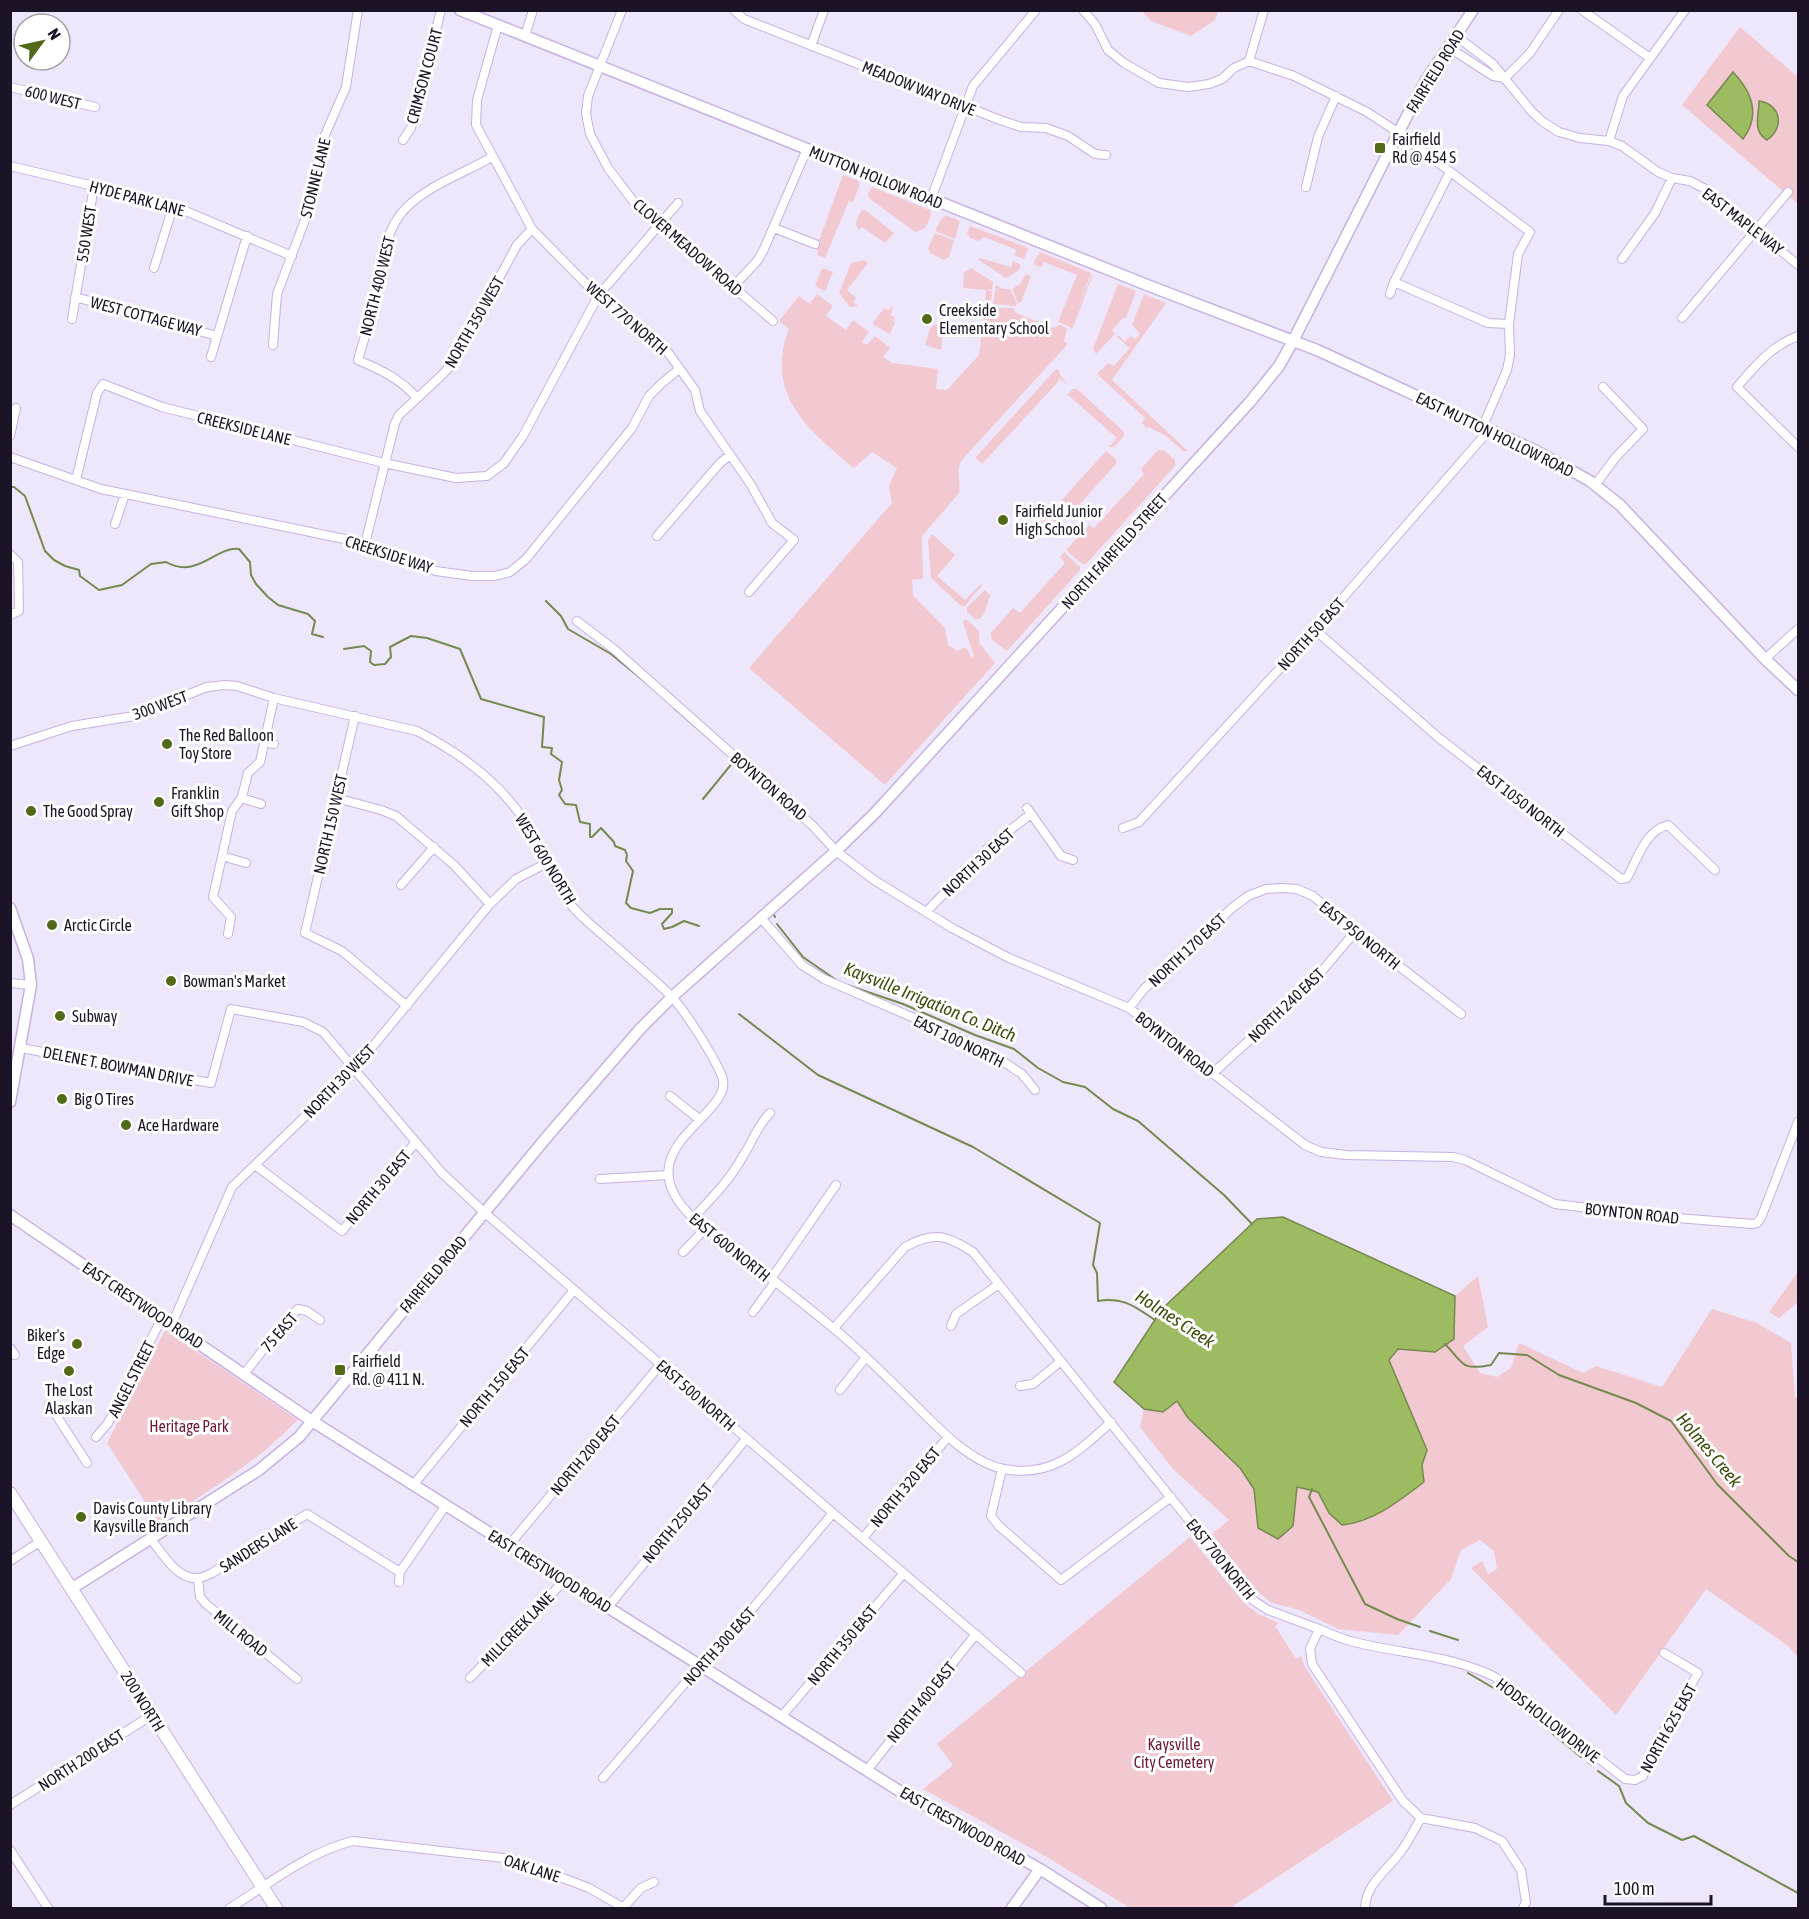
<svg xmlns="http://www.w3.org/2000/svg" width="1809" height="1919" viewBox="0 0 1809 1919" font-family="'Asap Condensed',sans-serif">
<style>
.green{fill:#f2c9d1}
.water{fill:#9dbb60;stroke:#76894f;stroke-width:1.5}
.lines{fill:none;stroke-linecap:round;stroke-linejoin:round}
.stream{stroke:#76894f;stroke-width:2}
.minor-casing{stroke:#c7b1e3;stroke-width:10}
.tertiary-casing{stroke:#c7b1e3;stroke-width:13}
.secondary-casing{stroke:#c7b1e3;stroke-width:13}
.primary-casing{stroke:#c7b1e3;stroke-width:14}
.minor{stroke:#fff;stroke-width:8}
.tertiary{stroke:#fff;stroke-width:10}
.secondary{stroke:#fff;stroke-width:10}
.primary{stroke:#fff;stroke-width:12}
.poi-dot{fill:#526918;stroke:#fff;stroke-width:2}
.labels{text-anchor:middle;stroke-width:6;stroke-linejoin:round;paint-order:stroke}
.street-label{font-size:16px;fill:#1c1426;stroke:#fff}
.poi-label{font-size:16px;fill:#1c1426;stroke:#fff;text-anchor:start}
.park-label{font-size:16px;fill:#6f1837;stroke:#fff}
.water-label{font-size:18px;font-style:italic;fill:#3c4e0a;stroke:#fff}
</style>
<rect width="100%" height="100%" fill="#eee6fb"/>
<path class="green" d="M1142,11H1218L1215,20L1191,36L1151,21Z
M1740,27L1798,77V204L1682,105Z
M843,175L859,181V187L853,202L849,201L825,258L817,255L818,251L816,249Z
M872,187L930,210L931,216L925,228L915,232L869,198L868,194Z
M862,210H865L894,233L885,243L862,227L859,230C853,223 858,217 862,210Z
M946,215L960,221L955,239L935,231L941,219Z
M970,226L1026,247L1028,249L1024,259L1014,255L1017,250L984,237L979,241L970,238L967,233Z
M935,233L954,240L949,257L944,260L930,253L928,248Z
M1040,252L1091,273L1076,313L1092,274H1093L1072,330L1070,327L1058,322L1077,275L1044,262L1041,267L1035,265L1034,262Z
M980,258L1011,267L1013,261L1021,265L1018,271L1006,278L979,260Z
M865,260L868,263L847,290L856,298L853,302L858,306L850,307L839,293L851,263Z
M822,268L833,272L825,291L815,286Z
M971,268L993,282L992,289L987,290L992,291L991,301L985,300L986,290L963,288L964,275L969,276L962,274Z
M1026,274L1031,276L1021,302L1018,303L1012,289L1020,284Z
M1118,284L1136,291L1126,318H1123L1112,330L1115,334L1096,354L1093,349Z
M996,285L1003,289H1010L1017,304L1016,306L993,304Z
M817,294L833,306L826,316L846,330L853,320L869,332L862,342L867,345L875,336L890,348L883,357L892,363L938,369L936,389L947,390L979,355L985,308H1013L1016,313L1053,328L1059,325L1067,328L1064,342L1067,343L1066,346L961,461C956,471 961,482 959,493L922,536L923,579L912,580L913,595L945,628L948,645L957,651L966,647L971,657L974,656L963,622L966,619L979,631V643L995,663L885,785L749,668L892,503L889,486L897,468L872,452L854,468C808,430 764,394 789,329L779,321L799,296L813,306L810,303Z
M1144,294L1166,303L1112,380L1188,451H1183L1166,436L1149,427L1147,428L1142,423L1145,418L1097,374L1108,363L1114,366L1130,348L1116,336H1119L1125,342L1130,336L1135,339L1140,334L1132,325Z
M894,306L890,315L895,317L893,321L895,322L890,334L872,324L884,308L888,310Z
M936,324H944L941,350L925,345L930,328Z
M1056,369H1058L1061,376L1068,385L1059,378L1058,382L982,464L975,458Z
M1073,389H1077L1123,431L1124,436L1114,447H1109L1117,438L1067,394Z
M1159,450L1165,451L1175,460V466L1086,564H1082L1066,550L1089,525L1094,528L1144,474L1141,469L1156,452Z
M1106,451L1116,459V464L1065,520L1040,524Z
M932,534L955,555L937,576L965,600L981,584L982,585L965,606H961L931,578L928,541Z
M1064,552L1080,567V570L1007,651L992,640L991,633L1013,608L1020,613L1065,563L1060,557Z
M985,590L990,595L984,614L979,619H975L967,612V607Z
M1798,1272V1302L1779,1318L1769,1312Z
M1478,1276L1488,1327L1463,1346L1480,1373L1497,1377L1511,1368L1519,1343L1583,1373L1596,1366L1662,1387L1712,1309L1757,1323L1791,1343L1795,1397L1798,1399V1657L1787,1645L1706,1589L1616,1715L1471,1568L1482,1561L1488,1574L1497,1569L1494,1551L1480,1540L1461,1550L1451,1579L1398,1635L1338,1629L1299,1610L1270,1602L1257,1591L1212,1534L1229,1520L1173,1469L1140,1427L1144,1409L1163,1412L1176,1401L1188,1418L1240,1468L1254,1489L1258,1528L1293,1525L1296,1487L1318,1492L1329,1513L1342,1525C1374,1522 1400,1500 1424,1482L1422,1465L1427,1450L1389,1360L1398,1349L1435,1352L1454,1339L1455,1296Z
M165,1330L298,1420C253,1466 198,1498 144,1532L139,1525L153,1514L107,1443Z
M1190,1537L1243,1602L1258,1614L1279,1623L1275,1626L1296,1659L1301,1656L1305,1667L1393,1801L1230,1908H1130L1045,1856L923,1789L953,1765L937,1744Z"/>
<path class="water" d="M1733,72C1752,92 1761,115 1743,139L1707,105Z
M1759,101C1781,104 1785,128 1767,140C1752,131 1759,115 1759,101Z
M1283,1217L1455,1296L1454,1339L1435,1352L1398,1349L1389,1360L1427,1450L1422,1465L1424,1482C1400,1500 1374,1522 1342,1525L1329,1513L1318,1492L1297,1487L1293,1526L1278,1539L1258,1528L1254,1489L1240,1468L1188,1418L1177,1401L1163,1412L1144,1409L1114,1382L1162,1309L1257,1219Z"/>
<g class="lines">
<path class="stream" d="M10,487H14L25,496L45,551L54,560L65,566L79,570L80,576L99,590L122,585L151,564L166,562C197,580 216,546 239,549L250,562L251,575L256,584L268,597L278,605L308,614L315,621L312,634L323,637
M546,601L561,616L568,629L611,654L650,686
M344,649L364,646L371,651L370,662L374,665L385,664L391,657L390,647L411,636L427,638L460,649L481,699L544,717L542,747L552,748L551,754L562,762L559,780L562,790L559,795L565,804L576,805L580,822L590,824V837H592L601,828L614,842L615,846L625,850L627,855L626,861L633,871L626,903L631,908L650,913L660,909H672V913L662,924L664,929L672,927L684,921L699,926
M674,708L713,742
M703,799L734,761L733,760
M774,915L775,917
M777,924L803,957L839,982
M847,985L903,1004L975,1035L1014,1049L1038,1068L1063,1082L1085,1087L1113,1109L1138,1121L1224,1195L1252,1224
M739,1014L818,1075L973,1147L1100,1223L1093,1265L1097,1273L1098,1301C1124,1297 1134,1306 1155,1320
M1445,1344C1464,1363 1460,1371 1491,1365L1499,1353L1527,1355L1559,1375L1636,1403L1671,1421L1717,1484L1789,1556L1798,1562
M1312,1489L1309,1497L1365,1604L1397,1619L1420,1627
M1430,1631L1458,1640
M1468,1673L1507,1696
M1514,1701L1523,1709
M1528,1714L1541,1724
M1547,1729L1581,1757
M1588,1762L1592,1765
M1598,1771L1619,1786L1626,1803L1648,1823L1682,1840L1694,1836L1798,1893"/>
<g class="minor-casing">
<path id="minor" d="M622,10L588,96L586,114L590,134L608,168L633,201L773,321
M734,10L744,19L1000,120L1021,127L1046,128L1068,136L1095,154L1106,155
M1083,10L1095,24L1108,50L1124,63L1159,83L1188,87L1209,84L1222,79L1234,68L1249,61L1294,76L1367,112L1399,133L1530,232L1518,254L1509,324L1510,355L1507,370L1483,426
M1582,10L1650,58
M498,25L477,100L476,125L532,229L598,296L667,351L695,390L700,411L751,485L772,523L794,540L749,592
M525,36L533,10
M1456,36L1493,64L1532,112L1543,122L1559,132L1580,138L1609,141L1622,146L1658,172L1672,178L1690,181L1709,191L1798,265
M811,46L824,10
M1448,47L1493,76L1505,78
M1249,61L1264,10
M1505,78L1530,53L1559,10
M10,87L95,107
M403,140L411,128L441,10
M1609,141L1623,96L1685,10
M10,166L169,204L292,256
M1306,187L1318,137L1336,96
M931,199L973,86L1036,10
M774,228L815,244
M1622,259L1655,213L1672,178
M154,268L173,206
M1394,282L1488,323L1509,324
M733,287L758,260L764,249L807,149
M1390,294L1394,282L1450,172
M75,297L217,336
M1682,318L1788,192
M72,319L94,186
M1798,336C1771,346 1755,366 1737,387L1798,447
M273,345L277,294L305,220L321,144L346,87L358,10
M211,357L247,236
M417,398C399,378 383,371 358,360C363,342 369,325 373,307C381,275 381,233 406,208C429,185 464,173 492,157
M10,436L16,408
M10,457L101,489L359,542L436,571L472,576H495L510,572L526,559L632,428L649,396L662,383L679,369
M76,480L97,393L103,384L162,407L384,463L456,478L487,476L504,463L523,436L598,296L678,203
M1595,485L1616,457L1643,429L1603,387
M115,524L125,494
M657,536L720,463L730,455
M365,544L395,423L399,415L442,375L453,363L517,245L532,229
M10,554L18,562L19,611L10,615
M577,621L615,650L813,826L836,851L874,880L952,928L1009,958L1129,1008L1305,1145L1321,1152L1346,1155L1453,1157L1465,1160L1555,1204L1665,1217L1752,1224L1757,1223L1761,1218L1798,1122
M1315,630L1439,738L1621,879L1627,878C1638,858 1645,831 1668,825L1715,870
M1765,659L1798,629
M355,716L305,933L342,951L407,1006
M265,742L274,744
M10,746L72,726L134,716L207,687L225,685L237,686L274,698L417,731C466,756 514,793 537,844C547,865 555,886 570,904C585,922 603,934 620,950C637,965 655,980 671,996C686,1012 713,1055 722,1076C737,1116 619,1147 693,1218C740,1255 788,1290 833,1328C859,1349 883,1373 906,1396C932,1421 967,1462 1004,1469C1052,1478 1078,1452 1111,1422
M241,798L261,804
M336,798L381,810L396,816L454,865L490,904
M1027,808L1061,856L1073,860
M1123,828L1139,822L1315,630L1490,429
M222,856L246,863
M401,885L434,847
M927,911L992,844L1031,814
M761,918L802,965L824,979L958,1037L996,1057L1022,1074L1035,1090
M228,934L231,917L213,897L232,811L242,797L248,773L260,762L274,698
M10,983L31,985
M1129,1008L1144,989L1232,908L1248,896L1266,889L1281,888L1297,889L1313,896L1355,932L1461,1014
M21,1048L211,1083L231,1009L303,1022L323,1032L442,1173L485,1213L833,1513L1021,1673
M1212,1074L1310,985L1355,932
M670,1096L699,1119
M255,1165L342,1231L415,1143
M600,1179L668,1175
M693,1218C711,1199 730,1180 743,1156C753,1141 757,1126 770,1113
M683,1252L706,1228
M771,1279L836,1185
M753,1312L775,1282
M172,1324L232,1187L355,1068L490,904L516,879L545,864
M951,1326L956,1314L999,1284
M834,1328L905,1247C933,1231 947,1235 973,1252L1254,1601L1268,1610L1319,1629L1310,1649L1312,1664L1403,1801L1421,1818L1475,1828L1502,1841L1521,1870L1526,1902L1523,1908
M10,1348L15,1355
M244,1374L288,1318L298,1309L307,1311L320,1320
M1020,1386L1033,1384L1061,1361
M840,1390L866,1357
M49,1404L87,1463
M96,1437L108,1423L162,1318
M1002,1469L991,1516L999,1526L1061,1580L1171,1497
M414,1484L574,1290
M863,1538L948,1437
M151,1539C162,1553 177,1580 198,1578C202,1578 208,1575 212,1573L307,1514L400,1572L446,1505
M509,1545L660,1365
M10,1561L41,1541
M198,1579L200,1597L206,1604L297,1679
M399,1582L400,1572
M608,1607L746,1439
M1319,1629C1330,1634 1342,1639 1354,1642C1402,1654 1450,1655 1495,1677L1625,1779L1635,1780L1643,1776L1658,1740L1698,1673L1664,1653
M470,1678L565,1580
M782,1716L903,1574
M867,1770L976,1634
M603,1778L692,1675L710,1659L833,1513
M10,1805L152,1715
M10,1850L48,1908
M230,1908C269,1884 308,1852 353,1841L513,1859L589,1888L624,1908
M623,1908L641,1888L654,1882
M1365,1908C1366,1883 1388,1870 1402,1850C1409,1840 1415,1828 1421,1818"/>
</g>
<g class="tertiary-casing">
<path id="tertiary" d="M460,10L1147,285L1317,350L1536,451L1590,481L1620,505L1765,659L1798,690
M10,1215L312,1421L901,1792L1040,1869L1101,1908
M71,1589L259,1470L299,1437L546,1138L640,1029L672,997L836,851L875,813L1250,402L1279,366L1293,341L1412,106L1426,80L1473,10
M1012,1908L1040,1869"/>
</g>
<g class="secondary-casing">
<path id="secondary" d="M10,908L28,959L31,985L10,1102"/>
</g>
<g class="primary-casing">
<path id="primary" d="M10,1493L276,1908"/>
</g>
<use href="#minor" class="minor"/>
<use href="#tertiary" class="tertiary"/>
<use href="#secondary" class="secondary"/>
<use href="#primary" class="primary"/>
</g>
<g class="poi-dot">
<rect x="1374" y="142" width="12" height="12" rx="3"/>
<circle cx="927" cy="319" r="6"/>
<circle cx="1003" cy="520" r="6"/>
<circle cx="167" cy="744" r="6"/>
<circle cx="159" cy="802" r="6"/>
<circle cx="31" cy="811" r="6"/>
<circle cx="52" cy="925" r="6"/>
<circle cx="171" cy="981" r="6"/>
<circle cx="60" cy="1016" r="6"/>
<circle cx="62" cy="1099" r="6"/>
<circle cx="126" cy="1125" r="6"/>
<circle cx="77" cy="1344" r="6"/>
<rect x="334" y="1364" width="12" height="12" rx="3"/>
<circle cx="69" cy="1371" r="6"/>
<circle cx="81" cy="1517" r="6"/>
</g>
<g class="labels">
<g class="street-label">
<text transform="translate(1435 71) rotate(-58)" y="6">FAIRFIELD ROAD</text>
<text transform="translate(424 76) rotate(-75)" y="6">CRIMSON COURT</text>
<text transform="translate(919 88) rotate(22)" y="6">MEADOW WAY DRIVE</text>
<text transform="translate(53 97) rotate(14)" y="6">600 WEST</text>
<text transform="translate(876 177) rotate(22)" y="6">MUTTON HOLLOW ROAD</text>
<text transform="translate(315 178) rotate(-76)" y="6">STONNE LANE</text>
<text transform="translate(137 198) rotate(15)" y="6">HYDE PARK LANE</text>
<text transform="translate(1743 221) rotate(38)" y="6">EAST MAPLE WAY</text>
<text transform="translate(86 234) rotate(-81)" y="6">550 WEST</text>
<text transform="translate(688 247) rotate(41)" y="6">CLOVER MEADOW ROAD</text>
<text transform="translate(377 286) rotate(-76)" y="6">NORTH 400 WEST</text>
<text transform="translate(146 316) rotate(15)" y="6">WEST COTTAGE WAY</text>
<text transform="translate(627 318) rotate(41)" y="6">WEST 770 NORTH</text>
<text transform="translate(474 322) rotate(-60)" y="6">NORTH 350 WEST</text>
<text transform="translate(244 428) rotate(14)" y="6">CREEKSIDE LANE</text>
<text transform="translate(1495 434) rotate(26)" y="6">EAST MUTTON HOLLOW ROAD</text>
<text transform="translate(1114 551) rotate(-48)" y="6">NORTH FAIRFIELD STREET</text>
<text transform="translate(389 554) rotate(18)" y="6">CREEKSIDE WAY</text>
<text transform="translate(1311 634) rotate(-48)" y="6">NORTH 50 EAST</text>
<text transform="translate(160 705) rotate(-20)" y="6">300 WEST</text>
<text transform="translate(769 786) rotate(41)" y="6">BOYNTON ROAD</text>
<text transform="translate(1521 801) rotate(38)" y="6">EAST 1050 NORTH</text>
<text transform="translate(330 824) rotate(-77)" y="6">NORTH 150 WEST</text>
<text transform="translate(546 859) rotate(59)" y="6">WEST 600 NORTH</text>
<text transform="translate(978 862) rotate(-43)" y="6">NORTH 30 EAST</text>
<text transform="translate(1360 935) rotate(39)" y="6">EAST 950 NORTH</text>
<text transform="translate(1187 950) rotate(-43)" y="6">NORTH 170 EAST</text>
<text transform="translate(1286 1005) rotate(-44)" y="6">NORTH 240 EAST</text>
<text transform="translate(959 1041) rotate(26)" y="6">EAST 100 NORTH</text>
<text transform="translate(1175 1044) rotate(38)" y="6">BOYNTON ROAD</text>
<text transform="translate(118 1066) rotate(11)" y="6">DELENE T. BOWMAN DRIVE</text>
<text transform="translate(339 1081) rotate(-46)" y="6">NORTH 30 WEST</text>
<text transform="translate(378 1187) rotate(-50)" y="6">NORTH 30 EAST</text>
<text transform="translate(1632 1213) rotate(6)" y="6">BOYNTON ROAD</text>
<text transform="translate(730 1247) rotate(39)" y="6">EAST 600 NORTH</text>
<text transform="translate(433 1274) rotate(-50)" y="6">FAIRFIELD ROAD</text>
<text transform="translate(143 1305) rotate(34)" y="6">EAST CRESTWOOD ROAD</text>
<text transform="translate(279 1332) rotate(-49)" y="6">75 EAST</text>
<text transform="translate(131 1379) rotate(-63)" y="6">ANGEL STREET</text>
<text transform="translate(494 1387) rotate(-50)" y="6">NORTH 150 EAST</text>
<text transform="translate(696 1395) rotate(41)" y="6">EAST 500 NORTH</text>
<text transform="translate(585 1455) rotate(-50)" y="6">NORTH 200 EAST</text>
<text transform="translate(905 1487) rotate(-50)" y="6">NORTH 320 EAST</text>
<text transform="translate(677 1523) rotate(-50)" y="6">NORTH 250 EAST</text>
<text transform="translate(258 1545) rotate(-32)" y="6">SANDERS LANE</text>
<text transform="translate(1221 1559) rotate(51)" y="6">EAST 700 NORTH</text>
<text transform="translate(550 1571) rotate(32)" y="6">EAST CRESTWOOD ROAD</text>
<text transform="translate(517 1629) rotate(-46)" y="6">MILLCREEK LANE</text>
<text transform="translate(241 1633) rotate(39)" y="6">MILL ROAD</text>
<text transform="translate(842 1645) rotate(-50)" y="6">NORTH 350 EAST</text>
<text transform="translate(719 1646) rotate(-48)" y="6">NORTH 300 EAST</text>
<text transform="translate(143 1701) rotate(58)" y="6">200 NORTH</text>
<text transform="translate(921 1702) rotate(-51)" y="6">NORTH 400 EAST</text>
<text transform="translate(1548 1720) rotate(38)" y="6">HODS HOLLOW DRIVE</text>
<text transform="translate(1668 1728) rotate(-61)" y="6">NORTH 625 EAST</text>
<text transform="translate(81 1760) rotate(-33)" y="6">NORTH 200 EAST</text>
<text transform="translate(963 1826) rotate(30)" y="6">EAST CRESTWOOD ROAD</text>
<text transform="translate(532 1868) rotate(18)" y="6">OAK LANE</text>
</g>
<g class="poi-label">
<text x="1392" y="145">Fairfield<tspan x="1392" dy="18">Rd @ 454 S</tspan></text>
<text x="939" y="316">Creekside<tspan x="939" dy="18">Elementary School</tspan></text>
<text x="1015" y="517">Fairfield Junior<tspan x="1015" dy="18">High School</tspan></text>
<text x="179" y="741">The Red Balloon<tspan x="179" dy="18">Toy Store</tspan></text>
<text x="171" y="799">Franklin<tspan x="171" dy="18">Gift Shop</tspan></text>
<text x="43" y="817">The Good Spray</text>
<text x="64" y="931">Arctic Circle</text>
<text x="183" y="987">Bowman's Market</text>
<text x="72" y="1022">Subway</text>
<text x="74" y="1105">Big O Tires</text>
<text x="138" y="1131">Ace Hardware</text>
<text x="65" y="1341" text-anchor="end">Biker's<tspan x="65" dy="18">Edge</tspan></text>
<text x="352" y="1367">Fairfield<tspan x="352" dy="18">Rd. @ 411 N.</tspan></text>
<text x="69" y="1396" text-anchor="middle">The Lost<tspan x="69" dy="18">Alaskan</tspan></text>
<text x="93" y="1514">Davis County Library<tspan x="93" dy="18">Kaysville Branch</tspan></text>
</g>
<g class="park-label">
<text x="189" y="1432">Heritage Park</text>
<text x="1174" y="1750">Kaysville<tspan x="1174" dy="18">City Cemetery</tspan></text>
</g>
<g class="water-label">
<text transform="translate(930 1002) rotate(22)" y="6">Kaysville Irrigation Co. Ditch</text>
<text transform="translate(1175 1319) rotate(33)" y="6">Holmes Creek</text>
<text transform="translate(1709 1450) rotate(50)" y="6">Holmes Creek</text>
</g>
</g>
<rect width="1809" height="1919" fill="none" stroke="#1c1426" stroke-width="24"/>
<g transform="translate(42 42) rotate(57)"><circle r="28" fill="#ffffff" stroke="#a4a1a8" stroke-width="1.5"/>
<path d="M0-4.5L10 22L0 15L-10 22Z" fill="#526918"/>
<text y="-9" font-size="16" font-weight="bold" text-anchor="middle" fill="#1c1426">N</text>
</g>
<path d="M1605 1895v9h106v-9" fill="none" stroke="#1c1426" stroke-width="3"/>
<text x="1614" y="1895" font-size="18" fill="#1c1426" stroke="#ffffff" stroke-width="4.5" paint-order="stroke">100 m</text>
</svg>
